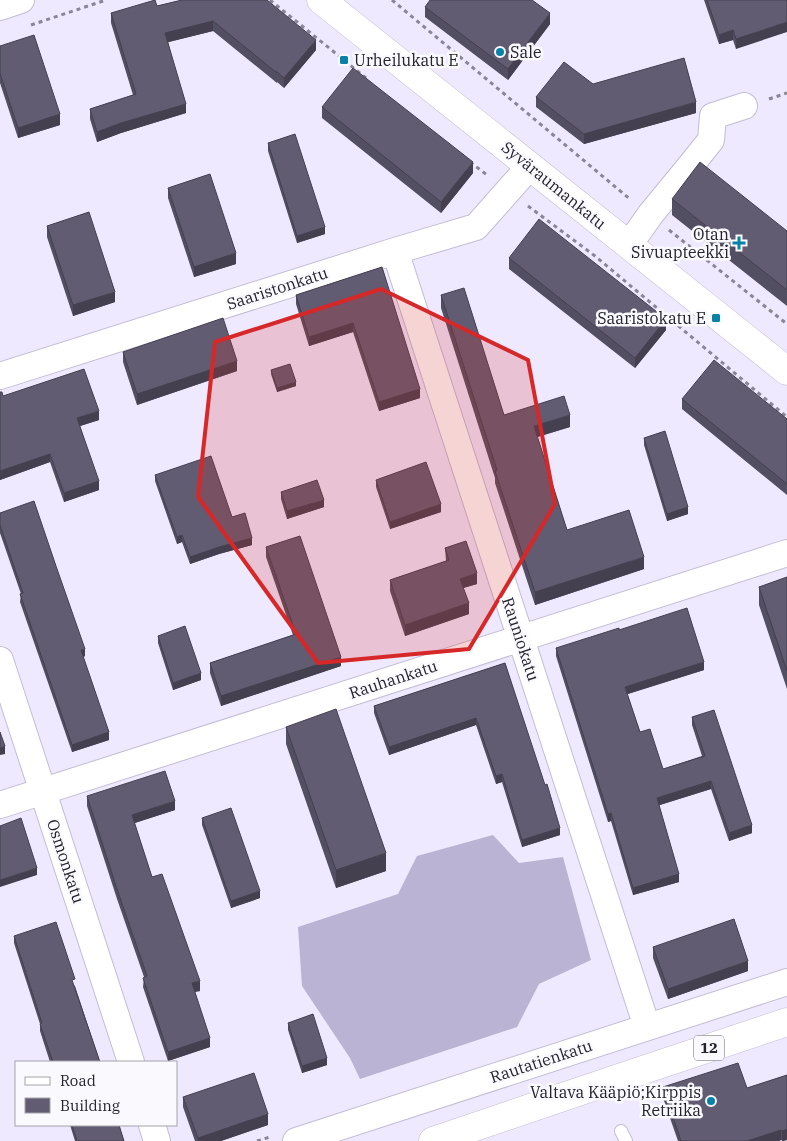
<svg xmlns="http://www.w3.org/2000/svg" width="787" height="1141" viewBox="0 0 787 1141" font-family="'IBM Plex Serif',serif">
<style>
.forest{fill:#bab3d3}
.lines{fill:none;stroke-linecap:round;stroke-linejoin:round}
.service-casing{stroke:#c2bdd6;stroke-width:14}
.minor-casing{stroke:#c2bdd6;stroke-width:28}
.secondary-casing{stroke:#c2bdd6;stroke-width:29}
.trunk-casing{stroke:#c2bdd6;stroke-width:29}
.path{stroke:#8a8696;stroke-width:3;stroke-dasharray:4 4;stroke-linecap:butt}
.service{stroke:#fff;stroke-width:12}
.minor{stroke:#fff;stroke-width:26}
.secondary{stroke:#fff;stroke-width:28}
.trunk{stroke:#fff;stroke-width:28}
.wall{fill:#534f62}
.shaded-wall{fill:#444050}
.building{fill:#615c72;stroke:#444050}
.marked{fill:#d62828;fill-opacity:0.2;stroke:#d62828;stroke-width:4;stroke-linejoin:round}
.poi-dot{fill:#0881a7;stroke:#faf9fe;stroke-width:2}
.labels{text-anchor:middle;stroke-width:5;stroke-linejoin:round;paint-order:stroke}
.shield{fill:#faf9fe;stroke:#65636c;stroke-width:1}
.shield-label{font-size:15px;font-weight:bold;fill:#25232d}
.poi-label{font-size:16px;fill:#25232d;stroke:#faf9fe;text-anchor:end}
.street-label{font-size:16px;fill:#25232d;stroke:#faf9fe}
</style>
<rect width="100%" height="100%" fill="#eee9fe"/>
<path class="forest" d="M493,835L519,863L563,857L591,960L539,984L517,1027L360,1079L350,1058L302,986L298,927L398,894L417,856Z"/>
<g class="lines">
<g class="service-casing">
<path id="service" d="M621,1131L626,1141"/>
</g>
<g class="minor-casing">
<path id="minor" d="M0,7L21,0
M629,245L650,215L691,165L711,140L713,116L744,106
M395,251L647,1027
M0,376L395,251L476,227L530,166
M0,660L131,1062
M0,805L787,553
M152,1125L157,1141
M296,1141L787,982"/>
</g>
<g class="secondary-casing">
<path id="secondary" d="M321,0L787,371"/>
</g>
<g class="trunk-casing">
<path id="trunk" d="M433,1141L631,1074L787,1022"/>
</g>
<path class="path" d="M270,0L366,78
M392,0L631,200
M31,25L106,0
M769,99L787,93
M470,162L487,175
M528,206L595,256L787,417
M669,230L787,324
M257,1141L270,1137"/>
<use href="#service" class="service"/>
<use href="#minor" class="minor"/>
<use href="#secondary" class="secondary"/>
<use href="#trunk" class="trunk"/>
</g>
<path class="wall" d="M182,0L316,50L284,88L277,82V83L213,31L168,42L186,113L121,133L97,142L90,119V109L133,95L111,23V13L157,6Z
M704,0H787L736,49L733,40L719,44Z
M425,7L550,24L508,80L425,17Z
M0,46L60,125L18,138L0,83Z
M593,84L696,113L584,144L536,107V97Z
M322,107L473,173L441,213L322,118Z
M268,143L325,234L297,243L268,151Z
M168,188L236,264L194,277L168,198Z
M672,199L787,231V306L672,215Z
M47,226L115,302L73,316L47,237Z
M509,258L666,330L635,368L509,269Z
M382,267L420,398L379,411L353,332L309,346L296,304V295Z
M441,295L504,415L570,427L537,437L567,530L644,569L535,605L495,483V478L441,308Z
M123,352L237,371L137,405L123,362Z
M271,370L296,386L277,392L271,374Z
M0,392L3,396L99,420L80,426L99,490L64,502L50,462L0,480Z
M682,399L787,419V495L682,409Z
M644,438L688,514L667,521L644,445Z
M155,475L232,517L252,545L219,554L190,564L182,542L177,544L155,481Z
M376,480L441,512L390,529L376,487Z
M281,492L324,507L287,519L281,499Z
M0,513L85,656L83,657L109,740L72,752L20,602L21,594L0,533Z
M266,547L341,666L221,706L210,673V663L293,635L266,557Z
M445,548L477,584L463,588L469,614L405,636L390,591V580L446,561Z
M787,577V689L759,605V587Z
M619,630L704,670L627,694L640,732L663,769L702,756L692,725V717L752,833L729,841L711,789L659,805L679,882L633,895L611,821L608,822L556,656V648Z
M158,636L201,680L173,690L158,643Z
M505,663L560,835L522,847L502,782L496,784L476,725L389,755L374,713V706Z
M286,727L386,871L336,888L286,744Z
M87,796L175,810L134,823L152,877L200,991L195,992L210,1047L168,1061L143,987L144,977L117,899L87,806Z
M202,818L260,898L231,908L202,825Z
M14,936L75,986L100,1062H50L40,1031V1024L14,943Z
M653,947L748,971L668,999L653,958Z
M288,1023L327,1065L302,1073L288,1030Z
M787,1075V1140L783,1141L781,1140L779,1141H678L663,1098V1087L747,1088Z
M183,1097L268,1125L221,1141H195L183,1107Z
M70,1125H119L124,1141H75Z"/>
<path class="shaded-wall" d="M550,13V24L508,80V69Z
M213,21V31L165,43V33Z
M787,22V32L736,49V39Z
M733,30V40L719,44V35Z
M316,40V50L284,88V78Z
M696,102V113L584,144V134Z
M186,104V113L121,133L97,142V132L121,123Z
M60,114V125L18,138V128Z
M473,162V173L441,213V202Z
M325,227V234L297,243V236Z
M236,253V264L194,277V267Z
M115,292V302L73,316V305Z
M666,319V330L635,368V358Z
M353,323V332L309,346V337Z
M237,361V371L137,405V394Z
M296,382V386L277,392V388Z
M420,389V398L379,411V402Z
M99,411V420L77,427V418Z
M570,415V427L534,438V426Z
M50,454V462L0,480V471Z
M99,481V490L64,502V493Z
M324,500V507L287,519V511Z
M441,504V512L390,529V522Z
M688,507V514L667,521V514Z
M182,535V542L177,544V537Z
M252,538V545L219,554L190,564V557L219,547Z
M644,557V569L535,605V592Z
M477,573V584L460,589V579Z
M469,603V614L405,636V625Z
M85,649V656L81,658V650Z
M341,657V666L221,706V696Z
M704,662V670L625,695V687Z
M201,673V680L173,690V683Z
M476,718V725L389,755V747Z
M109,732V740L72,752V745Z
M5,746V754L0,755V748Z
M502,774V782L496,784V776Z
M711,781V789L657,806V798Z
M175,801V810L132,824V815Z
M611,813V821L608,822V814Z
M752,825V833L729,841V833Z
M560,828V835L522,847V840Z
M386,853V871L336,888V870Z
M37,868V875L0,887V880Z
M679,874V882L633,895V888Z
M260,891V898L231,908V901Z
M748,961V971L668,999V989Z
M200,981V991L192,992V983Z
M210,1038V1047L168,1061V1052Z
M327,1058V1065L302,1073V1066Z
M268,1114V1125L221,1141H198V1138Z
M787,1129V1140L782,1141V1131Z
M781,1130V1140L779,1141H747Z"/>
<path class="building" d="M155,0L157,6L182,0H267L316,40L284,78L276,71L277,73L213,21L165,33L186,104L121,123L97,132L90,109L136,94L111,13Z
M430,0H532L550,13L508,69L425,7Z
M707,0H787V22L736,39L733,30L719,35Z
M34,35L60,114L18,128L0,73V46Z
M684,58L696,102L584,134L536,97L564,62L593,84Z
M353,68L473,162L441,202L322,107Z
M295,134L325,227L297,236L268,143Z
M700,162L787,231V290L672,199Z
M210,174L236,253L194,267L168,188Z
M89,212L115,292L73,305L47,226Z
M539,219L666,319L635,358L509,258Z
M382,267L420,389L379,402L353,323L309,337L296,295Z
M464,288L504,415L564,396L570,415L534,426L567,530L629,510L644,557L535,592L495,471L497,470L441,295Z
M223,318L237,361L137,394L123,352Z
M714,360L787,419V484L682,399Z
M290,364L296,382L277,388L271,370Z
M84,369L99,411L77,418L99,481L64,493L50,454L0,471V392H2L3,396Z
M665,431L688,507L667,514L644,438Z
M211,456L232,517L245,513L252,538L219,547L190,557L182,535L177,537L155,475Z
M426,462L441,504L390,522L376,480Z
M317,480L324,500L287,511L281,492Z
M34,501L56,566L85,649L81,650L109,732L72,745L20,594L23,593L0,525V513Z
M300,536L341,657L221,696L210,663L296,634L266,547Z
M466,541L477,573L460,579L469,603L405,625L390,580L449,560L445,548Z
M787,577V671L759,587Z
M687,608L704,662L625,687L640,732L650,729L663,769L705,756L692,717L714,710L752,825L729,833L711,781L657,798L679,874L633,888L611,813L608,814L556,648L619,628V630Z
M185,626L201,673L173,683L158,636Z
M505,663L545,785L547,784L560,828L522,840L502,774L496,776L476,718L389,747L374,706Z
M336,709L386,853L336,870L286,727Z
M0,732L5,746L0,748Z
M165,771L175,801L132,815L152,877L162,874L200,981L192,983L210,1038L168,1052L143,978L147,976L117,889L87,796Z
M231,808L260,891L231,901L202,818Z
M21,818L37,868L0,880V826Z
M734,919L748,961L668,989L653,947Z
M56,922L75,979L72,980L100,1062H53L40,1024L42,1023L14,936Z
M313,1014L327,1058L302,1066L288,1023Z
M738,1063L747,1088L787,1075V1129L782,1131L781,1130L747,1141H681L663,1087Z
M254,1073L268,1114L198,1138L183,1097Z
M72,1125H119L124,1141H77Z"/>
<path class="marked" d="M381,289L528,360L555,504L469,649L318,663L198,497L215,342Z"/>
<g class="poi-dot">
<circle cx="500" cy="52" r="5"/>
<rect x="339" y="55" width="10" height="10" rx="2.5"/>
<path d="M736.5 235.5h5v5h5v5h-5v5h-5v-5h-5v-5h5z"/>
<rect x="711" y="313" width="10" height="10" rx="2.5"/>
<circle cx="711" cy="1101" r="5"/>
</g>
<g class="labels">
<rect class="shield" x="694" y="1035.5" width="30" height="25" rx="4"/>
<g class="shield-label">
<text x="709" y="1053">12</text>
</g>
<g class="poi-label">
<text x="510" y="58" text-anchor="start">Sale</text>
<text x="354" y="66" text-anchor="start">Urheilukatu E</text>
<text x="729" y="240">Otan<tspan x="729" dy="18">Sivuapteekki</tspan></text>
<text x="706" y="324">Saaristokatu E</text>
<text x="701" y="1098">Valtava Kääpiö;Kirppis<tspan x="701" dy="18">Retriika</tspan></text>
</g>
<g class="street-label">
<text transform="translate(554 185) rotate(39)" y="6">Syväraumankatu</text>
<text transform="translate(277 288) rotate(-18)" y="6">Saaristonkatu</text>
<text transform="translate(521 639) rotate(72)" y="6">Rauniokatu</text>
<text transform="translate(393 679) rotate(-18)" y="6">Rauhankatu</text>
<text transform="translate(66 861) rotate(72)" y="6">Osmonkatu</text>
<text transform="translate(541 1061) rotate(-18)" y="6">Rautatienkatu</text>
</g>
</g>
<rect x="15" y="1061" width="162" height="65" fill="#faf9fe" stroke="#a5a3aa"/>
<rect x="25" y="1077" width="25" height="8" fill="#ffffff" stroke="#a5a3aa"/>
<text x="60" y="1086" font-size="15" fill="#25232d">Road</text>
<rect x="25" y="1098" width="25" height="15" fill="#615c72" stroke="#a5a3aa"/>
<text x="60" y="1111" font-size="15" fill="#25232d">Building</text>
</svg>
